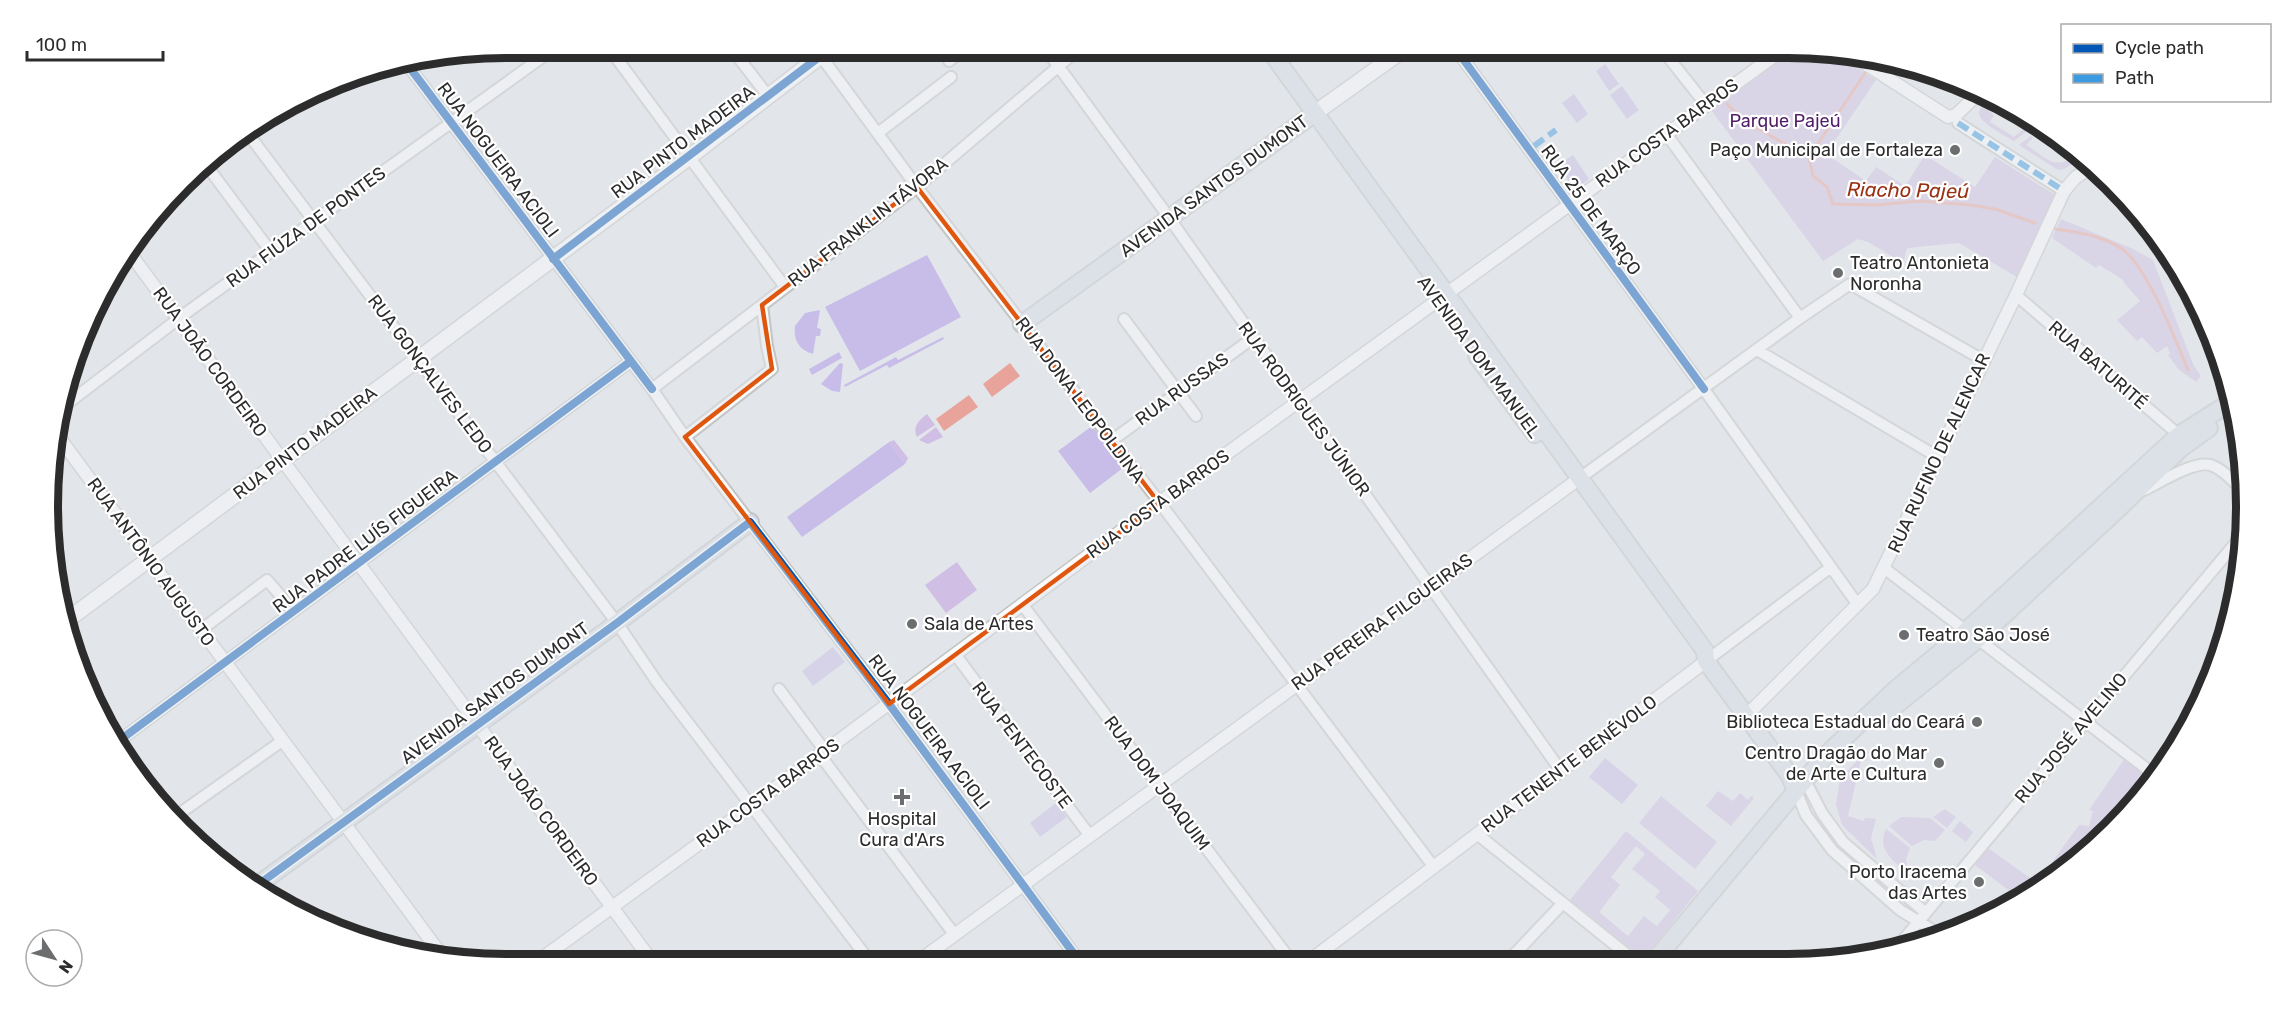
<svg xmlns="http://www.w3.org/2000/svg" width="2295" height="1012" viewBox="0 0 2295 1012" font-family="Rubik,sans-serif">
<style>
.green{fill:#d0bee5;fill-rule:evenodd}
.pitch{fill:#c8bde9}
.water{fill:#e8a49a}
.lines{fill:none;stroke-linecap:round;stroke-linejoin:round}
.stream{stroke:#e8a49a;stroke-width:3}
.minor-casing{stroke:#c3c4c4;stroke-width:14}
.tertiary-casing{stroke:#c3c4c4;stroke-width:15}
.secondary-casing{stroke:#c3c4c4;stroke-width:18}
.primary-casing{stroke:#c2c4c6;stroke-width:20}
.minor{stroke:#fbfbfc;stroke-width:10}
.tertiary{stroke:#fbfbfc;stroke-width:12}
.secondary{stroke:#fbfbfc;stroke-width:15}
.primary{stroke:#d5dce7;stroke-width:16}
.quiet{stroke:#3d9ce1;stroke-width:6;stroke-dasharray:12 6;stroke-linecap:butt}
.cycleway-casing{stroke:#fff;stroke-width:11}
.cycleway{stroke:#0057b8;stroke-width:8}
.marked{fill:none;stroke:#df570e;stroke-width:4.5;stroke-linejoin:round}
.poi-dot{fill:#6c6d6e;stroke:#fff;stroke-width:2}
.labels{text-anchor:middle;stroke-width:4.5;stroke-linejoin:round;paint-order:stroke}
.park-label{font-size:18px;fill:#4f1e67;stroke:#fff}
.street-label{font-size:18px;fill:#2c2c2c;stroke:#fff}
.poi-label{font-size:18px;fill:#2c2c2c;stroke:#fff;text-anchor:end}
.water-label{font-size:20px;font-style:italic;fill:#993113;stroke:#fff}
.rim{fill:none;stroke:#2c2c2c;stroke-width:8}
</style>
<rect width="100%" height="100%" fill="#e2e6ea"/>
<path class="green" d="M1796,49L1838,56L1876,80L1826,154L1866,181L1876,167L1905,186L1925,155L1975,187L1995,157L2055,195L2056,199L2017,277L1959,243L1907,248L1903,263L1868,242L1858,239L1823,261L1711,110Z
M1991,97L1998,100L1989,110L1994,116L1990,122L2014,137L2025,128L2027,131L2014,141C2006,136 1979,123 1979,113C1979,107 1987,101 1991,97Z
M2031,136L2033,138L2026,145C2049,160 2054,171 2080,154L2084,157L2064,169L2058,170L2019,145Z
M2061,219L2133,249L2153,260L2193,364L2201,376L2196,382L2179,370L2168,355L2170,353L2167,346L2157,353L2142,337L2137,341L2117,320L2140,301L2125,284L2122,279L2099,265L2096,268L2052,238Z
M927,414L935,425L917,437C912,427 919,420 927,414Z
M936,427L943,437L928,444L919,440Z
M894,440L908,458L905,464L889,442Z
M957,562L977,590L946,613L925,585Z
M1867,751L1869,752L1866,761L1861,760L1848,816L1864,821L1865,818L1876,819L1871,838L1877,859L1842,825L1836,804L1840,778Z
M2125,758L2154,779L2128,809L2113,816L2104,826L2108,830L2091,851L2019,898L1975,865L1988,848L2037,883L2079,825L2089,826L2093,811L2089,810Z
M1718,791L1733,801L1740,793L1748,800L1751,796L1754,798L1731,826L1706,806Z
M1661,796L1717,842L1695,869L1639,823Z
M1945,809L1956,817L1947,828L1933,817Z
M1901,817L1930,818L1945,830L1935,841L1924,840L1912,846L1889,826Z
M1960,821L1973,832L1966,842L1952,831Z
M1886,829L1910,848L1906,859L1908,874C1894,861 1876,850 1886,829Z
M1626,831L1698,891L1643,959L1570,900ZM1636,846L1645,854L1632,869L1660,891L1655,897L1670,910L1657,926L1644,916L1628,936L1599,912L1620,885L1611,877Z"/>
<path class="pitch" d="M1605,64L1619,84L1609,91L1596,71Z
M1622,86L1639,110L1627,119L1610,95Z
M1574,94L1588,114L1577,123L1562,103Z
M1573,155L1589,179L1575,190L1558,165Z
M927,255L961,317L860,371L825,307Z
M820,310L817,328L821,329L820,336H816L813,354C799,350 793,340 795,326L805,313Z
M943,337L944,339L889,368L887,365L845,387L844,385L896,357L898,360Z
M839,352L842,358L812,375L809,369Z
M840,363L843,364L840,392L832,391L821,384Z
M1092,426L1123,468L1090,493L1058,451Z
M889,442L905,464L802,537L787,517Z
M833,647L845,662L813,686L802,671Z
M1605,758L1638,785L1622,804L1589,777Z
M1056,803L1067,817L1040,837L1030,823Z"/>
<path class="water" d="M1010,363L1020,376L992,397L983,384Z
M969,395L978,407L944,431L936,419Z
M2128,809L2108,830L2105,829L2104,824L2116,813Z"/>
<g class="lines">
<path class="stream" d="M1865,73L1809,157L1813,176L1827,187L1833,204L1876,205L1920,201L1970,205L1995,209L2035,223
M1727,104C1751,128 1780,140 1809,157
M2056,229C2079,233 2102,235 2122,249C2147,266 2176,341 2188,370"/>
<g class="minor-casing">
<path id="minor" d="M609,48L785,287
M731,48L768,96
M815,48L917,187L1154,495L1433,866
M1045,48L1165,212L1561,771
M1455,48L1698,381L1858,605
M1661,48L1706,105
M949,61L966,48
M407,64L652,389L685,437L889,704L1080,962
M1958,123L2064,191
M246,131L617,623L657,682L871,963
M878,133L951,77
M1667,135L1800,318
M204,162L271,252
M2016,295L2179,435
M1124,319L1196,416
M1757,350L1936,456
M652,389L917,187L1080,48
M59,410L186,313L555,48
M685,437L772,369L767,346L762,305
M1111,441L1253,338
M1580,478L1800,318L1850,284L1983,360
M2144,490C2159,483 2197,458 2213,466C2225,471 2236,484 2245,493
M1884,568L1966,631
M1022,604L1292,962
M201,630L267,580L286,602
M1978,639L2156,776
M955,654L1090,836
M1706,661L1831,567
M779,689L825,751
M116,743L631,361
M820,755L954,934
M1809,788L1822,813L1843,842L1926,913
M1796,791L1806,815L1832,850L1900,910L1937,933
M176,816L282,741
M1477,834L1635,961
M1899,945L2244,533
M1508,961L1563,903"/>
</g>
<g class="tertiary-casing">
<path id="tertiary" d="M1858,59L1948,117L1956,115L1980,92
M129,252L654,964
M55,432L440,953
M1746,716L1873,589L2016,295L2064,191L2075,178L2094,165
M1308,962L1706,661
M916,963L1580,478
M534,964L744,811L1167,497L1785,48"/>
</g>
<g class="secondary-casing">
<path id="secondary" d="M1315,113L1406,48
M66,621L688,158L831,48"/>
</g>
<g class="primary-casing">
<path id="primary" d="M1268,48L1705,651L1706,661L1790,776L1796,791
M1022,324L1315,113
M1477,356L1535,434
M1885,714L1978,639L2116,511L2180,449L2209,428
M255,887L617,623L750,522
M1654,961L1826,755L1895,690L1966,631L2179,435L2234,400"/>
</g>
<use href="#minor" class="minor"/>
<use href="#tertiary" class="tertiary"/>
<use href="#secondary" class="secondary"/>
<use href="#primary" class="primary"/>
<path class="quiet" d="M1958,123L2064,191
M1534,146L1556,130"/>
<g class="cycleway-casing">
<path id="cycleway" d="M1455,48L1704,389
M407,64L652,389
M553,259L831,48
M116,743L631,361
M255,887L617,623L750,522L889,704L1080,962"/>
</g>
<use href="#cycleway" class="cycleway"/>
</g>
<path d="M0 0H2295V1012H0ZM917,187L1159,503L889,704L685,437L772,369L762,305Z" fill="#e2e6ea" fill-opacity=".55" fill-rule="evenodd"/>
<path class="marked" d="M917,187L1159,503L889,704L685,437L772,369L762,305Z"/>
<g class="poi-dot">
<circle cx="1955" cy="150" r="6"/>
<circle cx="1838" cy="273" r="6"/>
<circle cx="912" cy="624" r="6"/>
<circle cx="1904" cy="635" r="6"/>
<circle cx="1977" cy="722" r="6"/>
<circle cx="1939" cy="763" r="6"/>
<path d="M899 788h6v6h6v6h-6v6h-6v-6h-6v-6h6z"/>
<circle cx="1979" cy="882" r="6"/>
</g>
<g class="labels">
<g class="park-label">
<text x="1785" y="127">Parque Pajeú</text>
</g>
<g class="street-label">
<text transform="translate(1667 133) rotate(-36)" y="6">RUA COSTA BARROS</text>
<text transform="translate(683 142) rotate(-37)" y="6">RUA PINTO MADEIRA</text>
<text transform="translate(498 160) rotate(53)" y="6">RUA NOGUEIRA ACIOLI</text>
<text transform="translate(1214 186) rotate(-36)" y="6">AVENIDA SANTOS DUMONT</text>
<text transform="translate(1591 210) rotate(54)" y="6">RUA 25 DE MARÇO</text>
<text transform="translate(868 222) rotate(-38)" y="6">RUA FRANKLIN TÁVORA</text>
<text transform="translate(306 227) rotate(-36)" y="6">RUA FIÚZA DE PONTES</text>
<text transform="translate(1479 357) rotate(54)" y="6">AVENIDA DOM MANUEL</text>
<text transform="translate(210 362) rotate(54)" y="6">RUA JOÃO CORDEIRO</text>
<text transform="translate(2098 365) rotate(41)" y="6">RUA BATURITÉ</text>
<text transform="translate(430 374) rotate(53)" y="6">RUA GONÇALVES LEDO</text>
<text transform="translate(1182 389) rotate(-36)" y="6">RUA RUSSAS</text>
<text transform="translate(1080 400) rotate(53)" y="6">RUA DONA LEOPOLDINA</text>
<text transform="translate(1304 409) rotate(54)" y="6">RUA RODRIGUES JÚNIOR</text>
<text transform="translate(305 443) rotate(-37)" y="6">RUA PINTO MADEIRA</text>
<text transform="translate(1939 453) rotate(-65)" y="6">RUA RUFINO DE ALENCAR</text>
<text transform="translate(1158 504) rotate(-36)" y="6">RUA COSTA BARROS</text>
<text transform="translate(365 541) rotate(-37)" y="6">RUA PADRE LUÍS FIGUEIRA</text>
<text transform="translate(151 562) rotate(54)" y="6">RUA ANTÔNIO AUGUSTO</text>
<text transform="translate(1382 622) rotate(-36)" y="6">RUA PEREIRA FILGUEIRAS</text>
<text transform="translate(495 693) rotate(-36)" y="6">AVENIDA SANTOS DUMONT</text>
<text transform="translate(929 732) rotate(53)" y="6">RUA NOGUEIRA ACIOLI</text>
<text transform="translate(2071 738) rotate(-50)" y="6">RUA JOSÉ AVELINO</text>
<text transform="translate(1022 745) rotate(53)" y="6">RUA PENTECOSTE</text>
<text transform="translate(1569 764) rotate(-37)" y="6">RUA TENENTE BENÉVOLO</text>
<text transform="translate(1157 783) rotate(53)" y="6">RUA DOM JOAQUIM</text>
<text transform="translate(768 793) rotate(-36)" y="6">RUA COSTA BARROS</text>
<text transform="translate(541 811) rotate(54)" y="6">RUA JOÃO CORDEIRO</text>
</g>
<g class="poi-label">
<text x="1943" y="156">Paço Municipal de Fortaleza</text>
<text x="1850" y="269" text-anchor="start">Teatro Antonieta<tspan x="1850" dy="21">Noronha</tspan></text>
<text x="924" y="630" text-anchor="start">Sala de Artes</text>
<text x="1916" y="641" text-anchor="start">Teatro São José</text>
<text x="1965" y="728">Biblioteca Estadual do Ceará</text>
<text x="1927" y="759">Centro Dragão do Mar<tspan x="1927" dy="21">de Arte e Cultura</tspan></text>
<text x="902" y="825" text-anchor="middle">Hospital<tspan x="902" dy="21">Cura d'Ars</tspan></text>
<text x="1967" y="878">Porto Iracema<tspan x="1967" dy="21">das Artes</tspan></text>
</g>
<g class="water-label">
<text transform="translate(1908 190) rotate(1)" y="7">Riacho Pajeú</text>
</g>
</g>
<path d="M0 0H2295V1012H0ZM506 58H1788A448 448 0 0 1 2236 506V506A448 448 0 0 1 1788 954H506A448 448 0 0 1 58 506V506A448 448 0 0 1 506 58Z" fill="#fff" fill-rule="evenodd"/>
<path class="rim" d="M506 58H1788A448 448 0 0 1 2236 506V506A448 448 0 0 1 1788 954H506A448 448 0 0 1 58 506V506A448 448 0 0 1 506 58Z"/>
<rect x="2061" y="24" width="210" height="78" fill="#ffffff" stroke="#ababab" stroke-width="1.5"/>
<rect x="2073" y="44" width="30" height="9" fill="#0057b8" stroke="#ababab" stroke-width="1.5"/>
<text x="2115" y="54" font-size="18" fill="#2c2c2c">Cycle path</text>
<rect x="2073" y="74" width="30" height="9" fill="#3d9ce1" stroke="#ababab" stroke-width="1.5"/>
<text x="2115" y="84" font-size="18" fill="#2c2c2c">Path</text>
<g transform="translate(54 958) rotate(126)"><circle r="28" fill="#ffffff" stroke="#ababab" stroke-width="1.5"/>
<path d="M0-4.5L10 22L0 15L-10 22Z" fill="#6c6d6e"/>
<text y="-9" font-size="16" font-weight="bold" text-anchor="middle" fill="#2c2c2c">N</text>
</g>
<path d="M27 51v9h136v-9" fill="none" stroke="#2c2c2c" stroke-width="3"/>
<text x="36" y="51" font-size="18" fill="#2c2c2c" stroke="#ffffff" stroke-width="4.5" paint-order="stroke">100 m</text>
</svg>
